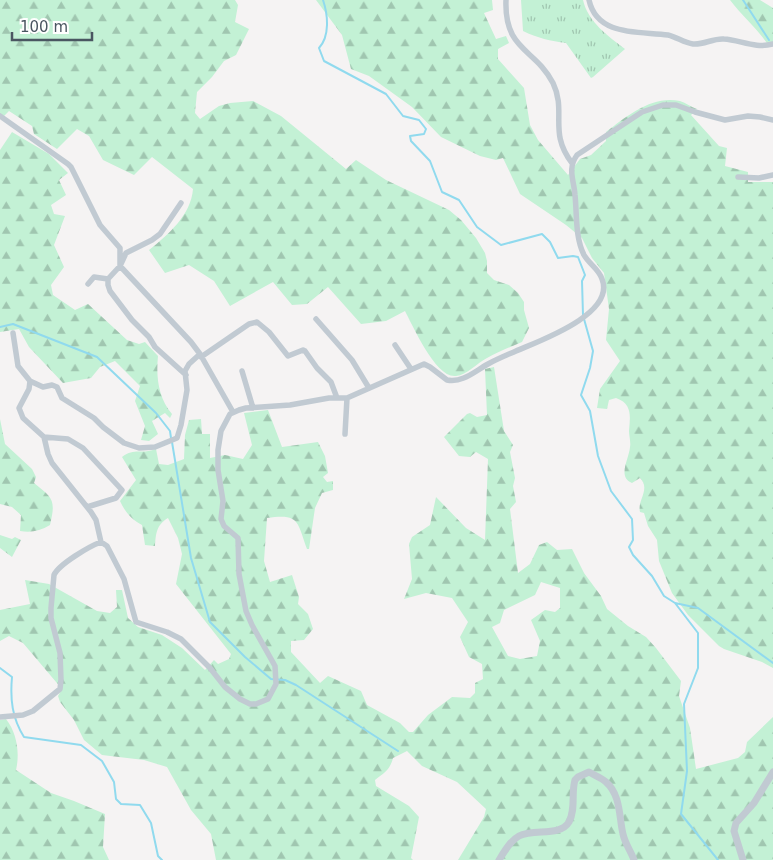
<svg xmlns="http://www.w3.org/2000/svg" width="773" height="860" viewBox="0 0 773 860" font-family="'DejaVu Sans',sans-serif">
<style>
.grass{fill:url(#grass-tufts)}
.forest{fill:url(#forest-firs);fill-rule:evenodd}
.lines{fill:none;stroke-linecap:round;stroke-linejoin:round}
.stream{stroke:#90daee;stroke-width:2}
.minor{stroke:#c1cad2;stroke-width:5.5}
.tertiary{stroke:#c1cad2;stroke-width:7}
</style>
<defs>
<pattern id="grass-tufts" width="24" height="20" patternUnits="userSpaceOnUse" patternTransform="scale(1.25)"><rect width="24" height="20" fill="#c3f1d5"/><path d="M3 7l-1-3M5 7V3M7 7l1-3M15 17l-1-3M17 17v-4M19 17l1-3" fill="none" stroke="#a0c6b0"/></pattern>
<pattern id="forest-firs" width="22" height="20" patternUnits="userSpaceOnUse" patternTransform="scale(1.25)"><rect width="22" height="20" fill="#c3f1d5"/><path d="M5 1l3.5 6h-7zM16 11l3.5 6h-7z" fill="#a0c6b0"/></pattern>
</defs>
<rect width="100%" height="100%" fill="#f5f3f3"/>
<path class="grass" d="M521,0H583C588,22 608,36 625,49L593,77L591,78L566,43C551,41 537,38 523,31Z"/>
<path class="forest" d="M0,0H235L238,5L235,22L249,29L236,55L224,61L212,77L197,92L195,113L200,119L219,106L230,103L253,101L281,116L346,169L356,160L386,180L449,210L461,220L476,238L485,253L487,261V273L494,280L509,285L518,293L524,302V310L529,328L522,342C510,347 498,352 487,358C477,363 467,375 456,376C436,379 413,326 405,311L386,321L361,324L328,287L307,304L292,305L273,282L230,306L214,281L189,265L165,273L149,250C168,235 191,215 193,189L152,157L134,175L103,160L89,136L77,129L57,149L34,134L32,126L9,111L4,116L0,114Z
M316,0H492L493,10L484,13L496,39L506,36L509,43L498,49V59L524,88L530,125L538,140L568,175L580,159L591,155L606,141V132C627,116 652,95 680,101C686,103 691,107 697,109L691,115L719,146L727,148L725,166L748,172V182H773V668L762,662L724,649L719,646L688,615L672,593L659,561L657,540L648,526L644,513L640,512C637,500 651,489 640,478L632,483C617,477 629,459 630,447C631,442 629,436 629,431C630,417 633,404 616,398L609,400L607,409L597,408L600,389L620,361L606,340L609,309L604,273L592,258L582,238L566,225L520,194L503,158L496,160L480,156L441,137L412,107L369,76L351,69L342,35Z
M730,0H760L773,8V42L769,46C758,29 742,16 730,0Z
M12,132L49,154L68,173L59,180L66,195L51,205L54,214L65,216L54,245L64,267L51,285L53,295L75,310L88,304L127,340L139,344L145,342L158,356C156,377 158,397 172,414L170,418L165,413L152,421L158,434L149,441L141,440L145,426L135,401L140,386L115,361L100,367L91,378L63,383L29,347L19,329L0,332V150Z
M494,367L504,431L513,445L510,452L515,478L513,486L516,502L510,509L518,573L530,564L539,545L547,542L557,550L572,549L584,573L601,596L607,609L628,626L646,637L656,648L681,681L679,696L690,728L696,769L738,758L745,752L747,742L773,717V860H458L484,817L486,809L457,782L422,766L407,751L393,758C390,770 384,773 375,780L376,786L409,806L419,817L411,858L413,860H216L211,834L191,810L167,767L144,760L102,755L84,740L74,720L60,702L58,696L62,689L23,643L9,636L0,641V610L30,604L25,580L49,584L97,611L110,613L117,607L116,590H122L128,618L138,627L162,635L182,648L205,670L214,660L218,664L229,659L231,654L176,584L182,554L178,538L168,518C156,525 156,534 155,546L145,545L142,525C131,519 125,512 120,501L136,480L122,457C135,447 141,455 156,449L159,464L168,465L184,459L185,435L189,420L201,419L202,434H210V458L225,455L243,459L252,445L244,413L268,410L282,447L318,442L325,456L328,473L323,477L327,482L333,481V490L322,493L315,508L309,549H307C297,522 300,513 267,518L264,561L270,582L292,575L299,597L298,604L308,614L313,629L304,640L291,641V652L320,683L328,676L361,691L367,705L400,723L409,732H413L428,715L452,697L470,698L475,693V683L483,679L482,664L469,657L460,637L468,622L452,598L426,593L404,599L412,579L409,544L412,537L430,525L436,497L466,528L485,540L488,459L476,452L470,457L459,456L444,437L467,414L470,413L477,417L487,415L485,369ZM541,582L560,588V608L555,612L545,610L531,620L540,641L537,656L520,659L508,656L492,627L500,623L504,610L535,595Z
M0,419L5,444L32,469L36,477L34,483C53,498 56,500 50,525C40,531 31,533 20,531L21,515L12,507L0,504Z
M0,535L12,539L15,537L21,540L12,557L0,548Z
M6,719C17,733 20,753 16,770L51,793L74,801L105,814L103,847L109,860H0V720Z"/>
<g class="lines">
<path class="stream" d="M323,0C328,15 330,36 319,48L324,61L386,94L403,116L419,120L426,129L424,134L410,136L411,141L430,161L442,192L459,200L477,227L501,245L542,234L550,242L558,258L573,256L578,257L585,275L582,281L583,315
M743,0L769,40
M584,319L593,351L590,368L581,395L590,411L598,456L611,491L632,519L633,540L629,547L633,555L652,576L664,596L675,603L698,633V668L684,704L687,771L681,814L718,860
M0,327L13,324L97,357L156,413L170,431L171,438
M172,442L191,558L210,622L245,657L271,679L285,680L296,685L398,751
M675,603L698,608L773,663
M0,668L12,677C10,699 12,718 24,737L81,745L102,761L114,782L116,799L121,804L140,805L151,823L158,856L162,860"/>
<path class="minor" d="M506,0C504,51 535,48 553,83C567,112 548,132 572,163
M589,0C597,37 640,31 668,35C677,37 684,43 693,44C704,45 713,38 724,39C740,40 756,49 773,44
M0,116L68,164L71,167L100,225L120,248V266L191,342L200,354L233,412
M738,177L759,178L773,175
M108,279V285L110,291L132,320L149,337L155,347L186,375
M88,284L94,277L108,279L120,266L126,253L152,240L160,234L181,203
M316,319L352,360L369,388
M13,333L18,366L30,381L29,389L19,408L23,418L44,437L68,439L83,448L122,490L116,498L87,507
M395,345L411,369
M201,357L249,324L257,322L269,332L288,356L303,350L305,351L317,368L331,382L337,398
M242,371L253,408
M30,381L43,387L52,385L57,387L62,398L94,418L103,427L124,443L139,448L155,447L177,438L181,425L187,390L185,371L189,364L200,354
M345,434L347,398
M44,437L48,454L52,463L91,512L96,520L101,542
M0,717L23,715L33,711L60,689L61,680L60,653L51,618V608L54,575C59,564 90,546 101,542L107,546L124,579L136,622L167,632L181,639L210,668L225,687L240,699L250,704H256L268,699L276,684L275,666L252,625L246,611L239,574L238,538L224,526L221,519L223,501L218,470V450L221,431L230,414L239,410L246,408L290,405L329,398H347L424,364L430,367L447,380C463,383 475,371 488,364C497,359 507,355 516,351C539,341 616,314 602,279C599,269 589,264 584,255C575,237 577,214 575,195C574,180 567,169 577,155L642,112L663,105H676L695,112L725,120L748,116L760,117L773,120"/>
<path class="tertiary" d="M499,860C504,852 510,841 519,836C534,828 560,837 569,822C576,809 571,793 575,780L578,777L589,772C594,775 602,778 606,782C621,795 619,818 623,834C625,844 631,851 634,860
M743,860L734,831L736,823L754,803L773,772"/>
</g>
<path d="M12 32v8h80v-8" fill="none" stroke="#4a5661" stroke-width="2.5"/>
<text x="20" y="32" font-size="15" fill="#4a5661" stroke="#ffffff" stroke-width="4" paint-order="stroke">100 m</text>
</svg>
